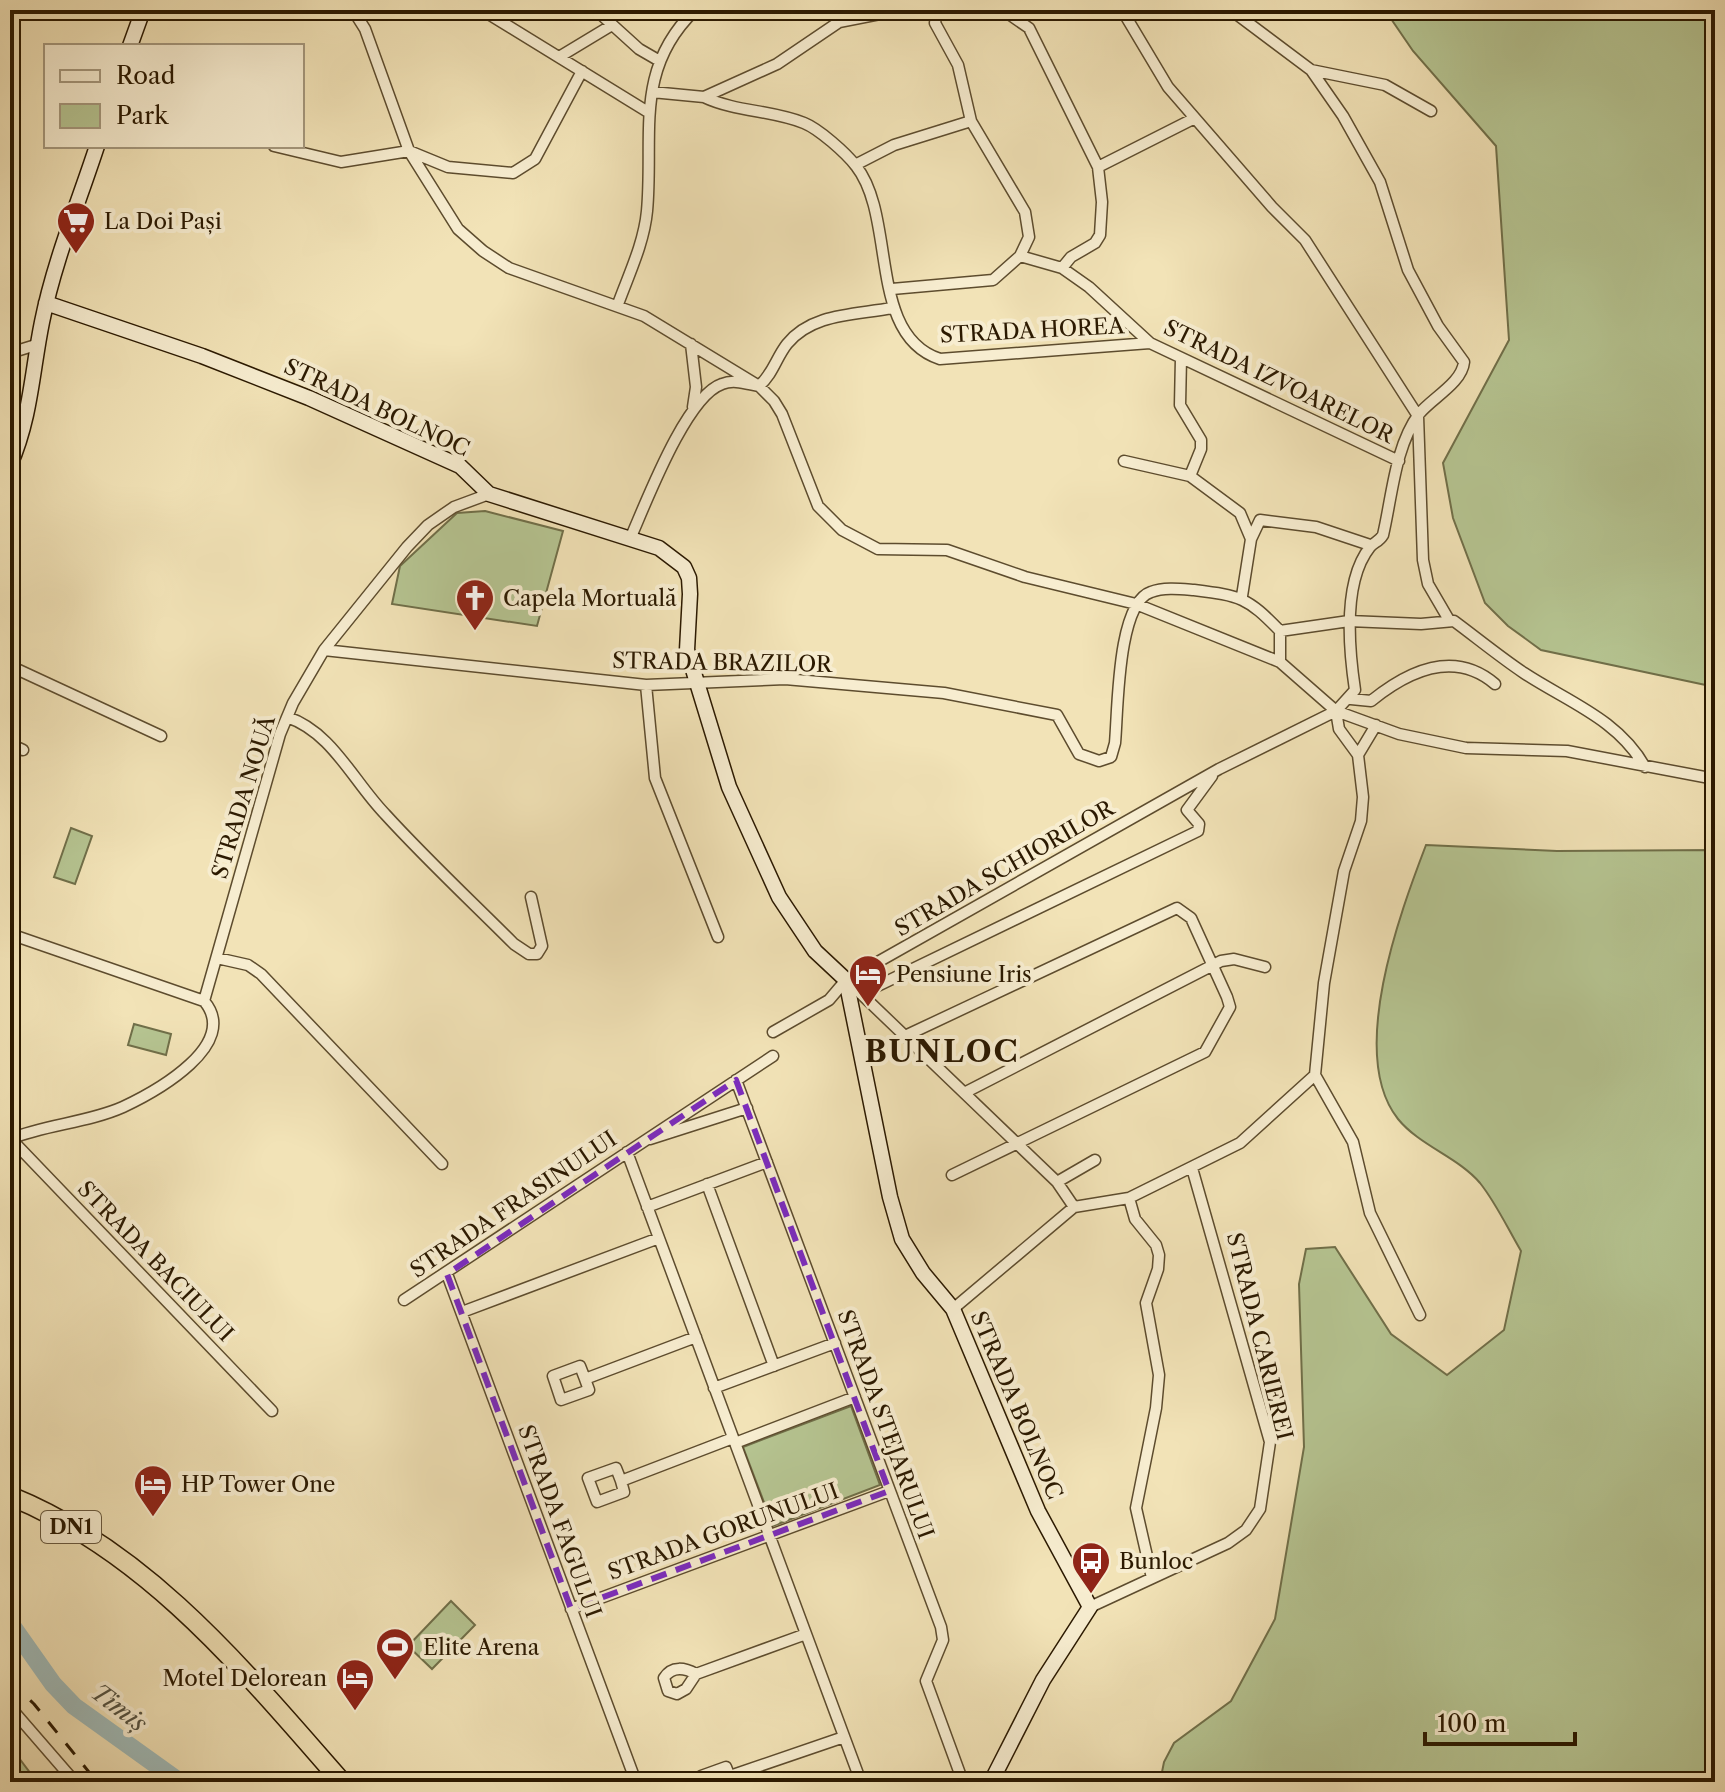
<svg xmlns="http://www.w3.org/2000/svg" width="1725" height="1792" viewBox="0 0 1725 1792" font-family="'Libre Caslon Text',serif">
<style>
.green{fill:#b6c592;stroke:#706f49;stroke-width:2}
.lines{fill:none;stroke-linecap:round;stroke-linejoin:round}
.stream{stroke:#717a6f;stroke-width:3}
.river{stroke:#a0bbb9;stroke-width:18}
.street-casing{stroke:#5d4c2e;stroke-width:13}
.secondary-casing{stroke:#2b1900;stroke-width:17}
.highway-casing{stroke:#2b1900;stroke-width:21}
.street{stroke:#f7edd0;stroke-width:10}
.secondary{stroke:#f7edd0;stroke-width:14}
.highway{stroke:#f2e3b7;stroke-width:18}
.rail{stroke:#2b1900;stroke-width:3;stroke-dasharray:14 14;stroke-linecap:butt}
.marked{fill:none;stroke:#7b2cbf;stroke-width:6;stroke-dasharray:16 10;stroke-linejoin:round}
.labels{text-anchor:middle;stroke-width:8;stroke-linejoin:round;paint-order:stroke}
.shield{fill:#f7edd0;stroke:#68593e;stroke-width:2}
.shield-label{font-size:20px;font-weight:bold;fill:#2b1900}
.poi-label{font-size:22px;fill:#2b1900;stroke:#f7edd0;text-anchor:start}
.street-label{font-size:22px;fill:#2b1900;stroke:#f7edd0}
.water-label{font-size:24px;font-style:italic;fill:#545241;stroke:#f7edd0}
.district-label{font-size:30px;font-weight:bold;letter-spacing:2px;fill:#2b1900;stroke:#f7edd0}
</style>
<rect width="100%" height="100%" fill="#f2e3b7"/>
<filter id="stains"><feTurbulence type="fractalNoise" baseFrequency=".0025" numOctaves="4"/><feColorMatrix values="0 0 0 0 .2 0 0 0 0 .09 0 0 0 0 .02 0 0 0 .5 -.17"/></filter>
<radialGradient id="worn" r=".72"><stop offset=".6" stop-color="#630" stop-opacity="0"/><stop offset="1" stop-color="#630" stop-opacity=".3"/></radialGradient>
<path class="green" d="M1385,10H1715V687L1541,650L1508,626L1485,603L1453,518L1443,463L1509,340L1496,146L1413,51Z
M485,511L563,531L537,626L392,604L400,566L457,513Z
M71,828L92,836L75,884L54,877Z
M1426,845L1557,851L1715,850V1782H1160L1164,1762L1174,1743L1231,1701L1275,1619L1304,1447L1299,1284L1306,1249L1335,1247L1391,1334L1447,1375L1504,1330L1521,1251C1508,1229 1496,1203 1480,1183C1458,1157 1420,1146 1398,1119C1347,1055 1400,913 1426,845Z
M134,1024L171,1034L166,1055L128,1045Z
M851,1406L880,1485L773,1526L743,1447Z
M451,1601L475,1625L432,1669L408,1646Z
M10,1746L37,1782H10Z"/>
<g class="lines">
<path class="stream" d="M10,1759L23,1782"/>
<path class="river" d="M10,1623L53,1684L74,1706L180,1782"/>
<g class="street-casing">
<path id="street" d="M353,10L365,29L409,151L458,229L483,251L509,268L644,316L759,386L774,401L782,414L818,506L842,530L878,549L947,550L1025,577L1136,604L1280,662L1336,711L1399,734L1466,748L1567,751L1715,779
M482,10L648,112
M596,10L639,49L658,60
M1003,10L1029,28L1098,167L1102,202L1100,235L1095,243L1071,257L1062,268
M1122,10L1168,87L1272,207L1305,240L1418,416L1423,560L1428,584L1449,620
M559,57L612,25
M1311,70L1385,85L1431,111
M652,92L704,97L777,64L839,22L900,10
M704,97C736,112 772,110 804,123C819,129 846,153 856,166C897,218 867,335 940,359L1150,343
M274,146L341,162L409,151L448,167L513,173L535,159L582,71
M855,165L894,145L971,121
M1098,167L1193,119
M1020,256L1062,268L1089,287L1150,343L1399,461
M892,289L993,280L1020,256L1029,237L1025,212L971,121L958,65L935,23L937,10
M618,304C629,274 644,243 647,211C654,135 633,70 695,10
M691,344L696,387L693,407
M10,353L39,344
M1181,358L1180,405L1201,440V449L1190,476L1240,513L1251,539
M1124,461L1190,476
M630,539C646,503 686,396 722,384C734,379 747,384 759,386C773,374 776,358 787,344C812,313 855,315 892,308
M1242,596L1251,539L1260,520L1316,527L1370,545
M1280,631L1349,621L1421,624L1454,621C1477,638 1500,657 1524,673C1568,702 1618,719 1645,767
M324,650L646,685L785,679L944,693L1057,715L1079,754L1099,761L1111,757L1115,743C1118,711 1117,603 1151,592C1164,587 1181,589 1194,590C1241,596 1247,597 1280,631V662
M10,666L161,736
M646,685L655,778L718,937
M1351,699L1371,701C1408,671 1454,649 1495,684
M287,717C332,732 353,781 385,814C426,859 471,901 514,944L529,954H537L542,946L531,897
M10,744L23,750
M1358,755L1376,725
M10,934L204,1001C241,1044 157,1091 123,1107C87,1123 46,1124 10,1139
M217,958L248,965L261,974L442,1164
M858,991L1057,1182L1074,1207
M861,994L1198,831L1199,824L1187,810L1212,776
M204,1001L280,734L293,703L324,650L407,547L428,525L454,507L489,494
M773,1032L829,1000L846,980L1219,769L1336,711L1355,690C1349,650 1342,582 1370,547C1374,542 1379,542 1383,535C1392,497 1395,446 1419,414C1432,398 1462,383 1464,362L1438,326L1408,270L1380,182L1343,116L1311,70L1231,10
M905,1036L1177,908L1191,918L1227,997L1230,1007L1205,1052L952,1175
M1315,1075L1353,1142L1370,1213L1420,1315
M736,1080L941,1627L943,1640L926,1681L963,1782
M966,1092L1221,961L1234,959L1265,967
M11,1139L272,1411
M650,1139L747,1108
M627,1152L861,1782
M1057,1182L1095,1160
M707,1184L774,1366
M1129,1198L1135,1219L1156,1245L1159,1255L1158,1269L1146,1303L1159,1375L1156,1408L1136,1508L1152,1578
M647,1207L767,1162
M1074,1207L1129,1198L1240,1143L1315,1075L1324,983L1344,871L1361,821L1363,797L1358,755L1339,729L1336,711
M447,1274L636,1782
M404,1300L773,1056
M953,1309L1074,1207
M462,1312L659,1238
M585,1379L589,1390L561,1400L553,1376L580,1366L585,1379L696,1337
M714,1388L835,1343
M735,1443L855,1397
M621,1481L624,1492L597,1502L588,1478L616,1468L621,1481L733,1438
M1090,1607L1228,1543L1246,1530L1260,1509L1270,1442L1192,1168
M571,1609L889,1491
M696,1674L686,1689L677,1694L668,1691L664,1678C672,1665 685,1668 696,1674L806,1634
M10,1707L75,1782
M730,1776L844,1737
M703,1782L701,1776L726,1767L731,1780"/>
</g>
<g class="secondary-casing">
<path id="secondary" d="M130,46L143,10
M46,303L202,356L309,398L460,466L489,494L659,548L684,567L689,578L690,594L687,650L729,787L779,897L815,951L846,980L890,1197L902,1239L923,1273L953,1309L1038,1511L1090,1607L1043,1680L991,1782
M10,465C31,417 32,371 42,322C54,262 78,204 97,146"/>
</g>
<g class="highway-casing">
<path id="highway" d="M10,1496C149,1552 246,1673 342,1782"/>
</g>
<use href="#street" class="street"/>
<use href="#secondary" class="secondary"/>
<use href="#highway" class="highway"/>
<path class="rail" d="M10,1681L34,1704L97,1782"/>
</g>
<path class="marked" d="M736,1080L889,1491L571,1609L447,1274Z"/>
<defs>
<g id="supermarket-pin" transform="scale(2)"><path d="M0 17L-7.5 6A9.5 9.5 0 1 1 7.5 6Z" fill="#8f2418" stroke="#f7edd0"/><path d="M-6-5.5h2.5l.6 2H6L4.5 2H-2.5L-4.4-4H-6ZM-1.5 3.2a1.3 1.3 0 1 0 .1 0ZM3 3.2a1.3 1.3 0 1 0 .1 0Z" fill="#fff"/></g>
<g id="church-pin" transform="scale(2)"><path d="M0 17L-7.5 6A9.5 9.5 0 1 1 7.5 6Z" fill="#8f2418" stroke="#f7edd0"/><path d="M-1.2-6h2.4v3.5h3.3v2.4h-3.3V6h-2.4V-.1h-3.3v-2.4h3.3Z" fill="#fff"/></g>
<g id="hotel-pin" transform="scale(2)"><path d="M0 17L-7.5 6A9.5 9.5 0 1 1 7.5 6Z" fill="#8f2418" stroke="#f7edd0"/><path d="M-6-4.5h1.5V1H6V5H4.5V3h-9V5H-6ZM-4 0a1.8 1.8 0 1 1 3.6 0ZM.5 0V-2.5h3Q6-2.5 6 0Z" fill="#fff"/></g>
<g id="bus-pin" transform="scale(2)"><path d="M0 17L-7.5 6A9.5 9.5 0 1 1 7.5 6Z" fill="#8f2418" stroke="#f7edd0"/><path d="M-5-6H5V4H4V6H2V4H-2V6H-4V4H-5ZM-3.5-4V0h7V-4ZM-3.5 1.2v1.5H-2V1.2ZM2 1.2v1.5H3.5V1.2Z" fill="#fff"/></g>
<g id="stadium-pin" transform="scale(2)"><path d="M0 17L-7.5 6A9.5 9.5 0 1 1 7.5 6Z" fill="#8f2418" stroke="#f7edd0"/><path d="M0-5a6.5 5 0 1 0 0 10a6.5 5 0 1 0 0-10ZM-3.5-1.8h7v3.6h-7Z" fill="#fff"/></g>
</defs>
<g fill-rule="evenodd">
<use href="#supermarket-pin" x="76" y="221"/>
<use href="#church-pin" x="475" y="598"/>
<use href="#hotel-pin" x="868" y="974"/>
<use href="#hotel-pin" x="153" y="1484"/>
<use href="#bus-pin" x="1091" y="1561"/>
<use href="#stadium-pin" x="395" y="1647"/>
<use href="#hotel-pin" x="355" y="1678"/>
</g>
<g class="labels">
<rect class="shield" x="41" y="1511" width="60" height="32" rx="6"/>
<g class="shield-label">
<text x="71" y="1534">DN1</text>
</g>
<g class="poi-label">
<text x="104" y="229">La Doi Pași</text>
<text x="503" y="606">Capela Mortuală</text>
<text x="896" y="982">Pensiune Iris</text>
<text x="181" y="1492">HP Tower One</text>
<text x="1119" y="1569">Bunloc</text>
<text x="423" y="1655">Elite Arena</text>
<text x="327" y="1686" text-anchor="end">Motel Delorean</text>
</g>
<g class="street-label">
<text transform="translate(1032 330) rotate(-3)" y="8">STRADA HOREA</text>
<text transform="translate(1279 381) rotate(26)" y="8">STRADA IZVOARELOR</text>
<text transform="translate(377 407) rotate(25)" y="8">STRADA BOLNOC</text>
<text transform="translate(722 662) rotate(1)" y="8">STRADA BRAZILOR</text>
<text transform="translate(243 797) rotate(-73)" y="8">STRADA NOUĂ</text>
<text transform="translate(1004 868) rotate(-30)" y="8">STRADA SCHIORILOR</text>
<text transform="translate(513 1204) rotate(-34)" y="8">STRADA FRASINULUI</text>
<text transform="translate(156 1261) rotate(46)" y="8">STRADA BACIULUI</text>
<text transform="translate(1260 1336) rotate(76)" y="8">STRADA CARIEREI</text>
<text transform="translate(1017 1405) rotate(67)" y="8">STRADA BOLNOC</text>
<text transform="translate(886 1424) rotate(70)" y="8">STRADA STEJARULUI</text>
<text transform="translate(560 1521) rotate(70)" y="8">STRADA FAGULUI</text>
<text transform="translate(723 1531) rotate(-20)" y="8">STRADA GORUNULUI</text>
</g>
<g class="water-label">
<text transform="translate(119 1708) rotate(37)" y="8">Timiș</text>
</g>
<g class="district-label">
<text x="942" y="1062">BUNLOC</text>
</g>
</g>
<rect width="1725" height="1792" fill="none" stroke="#f2e3b7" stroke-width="40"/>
<rect x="12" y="12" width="1701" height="1768" fill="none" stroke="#2b1900" stroke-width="4"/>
<rect x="20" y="20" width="1685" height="1752" fill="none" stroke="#2b1900" stroke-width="2"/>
<rect x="44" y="44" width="260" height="104" fill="#f7edd0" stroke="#a5987d" stroke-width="2"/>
<rect x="60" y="70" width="40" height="12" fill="#f7edd0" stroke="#a5987d" stroke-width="2"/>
<text x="116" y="84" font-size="24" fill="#2b1900">Road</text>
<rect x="60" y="104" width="40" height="24" fill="#b6c592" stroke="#a5987d" stroke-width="2"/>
<text x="116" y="124" font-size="24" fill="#2b1900">Park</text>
<path d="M1425 1732v12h150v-12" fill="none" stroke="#2b1900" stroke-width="4"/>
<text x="1437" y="1732" font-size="24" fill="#2b1900" stroke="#f7edd0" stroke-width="6" paint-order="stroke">100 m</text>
<rect width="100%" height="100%" filter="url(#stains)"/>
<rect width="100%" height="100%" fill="url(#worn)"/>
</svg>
